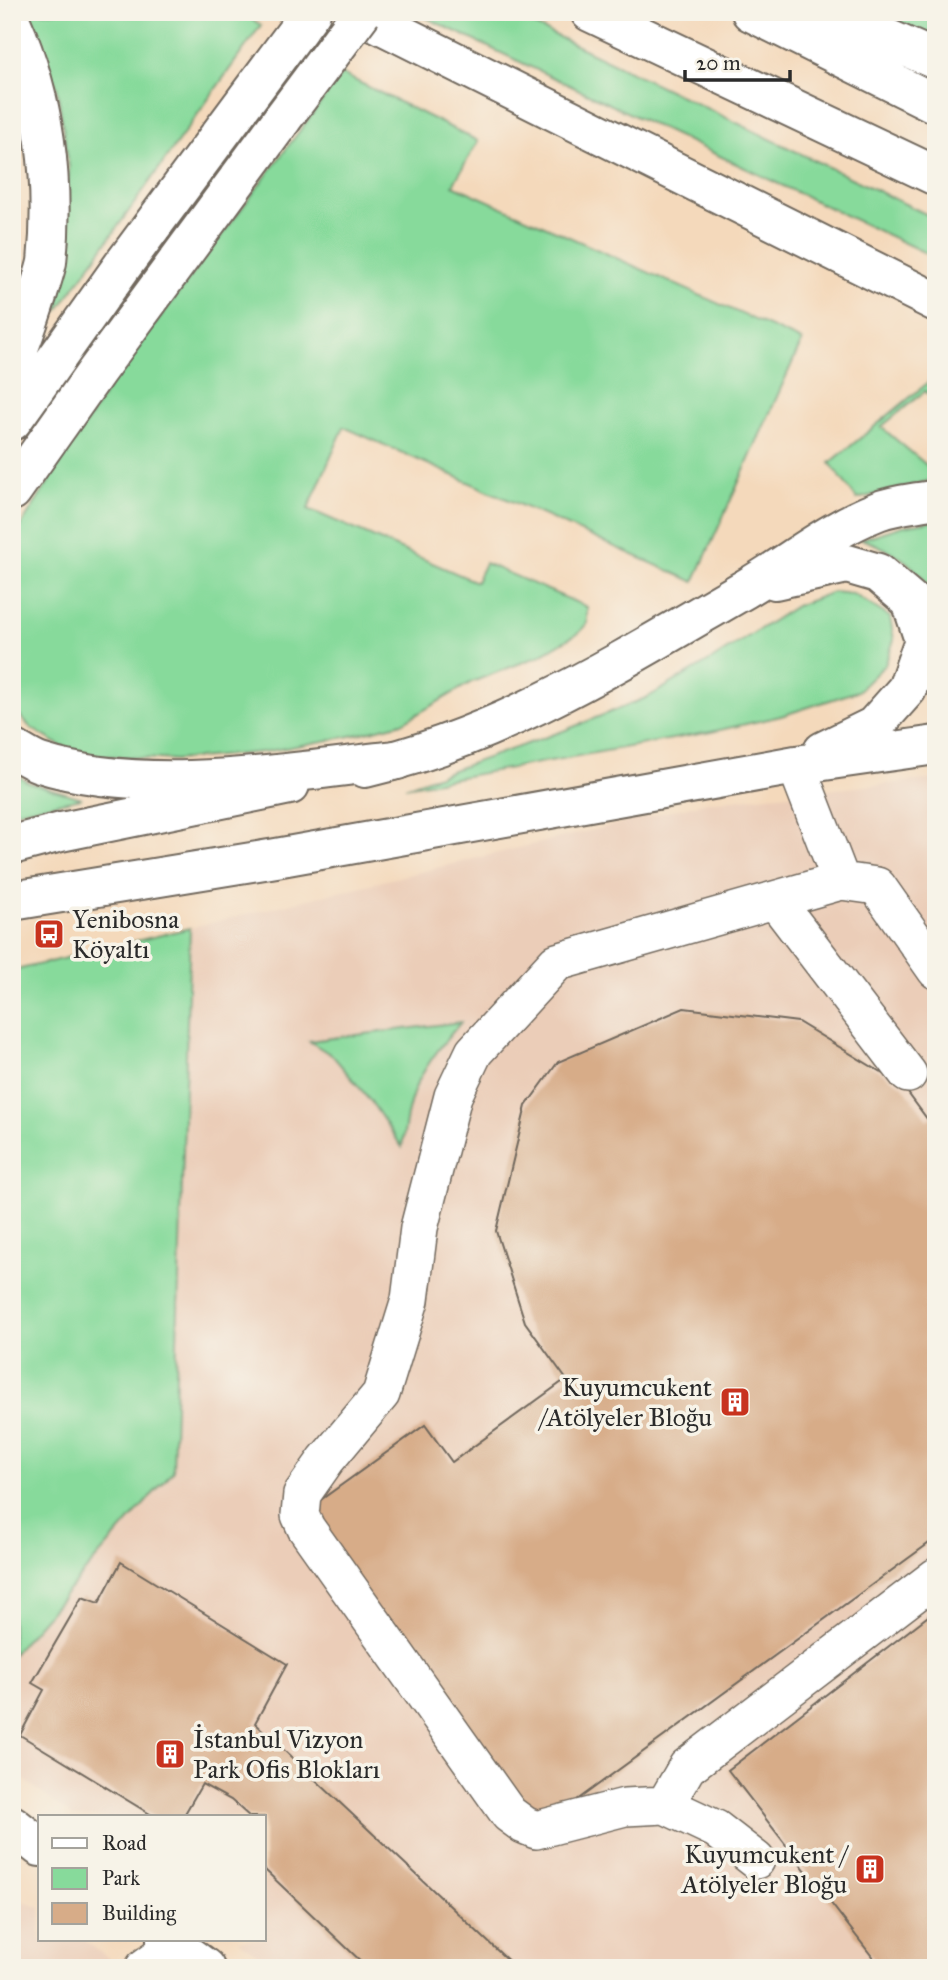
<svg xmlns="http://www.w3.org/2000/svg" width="948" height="1980" viewBox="0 0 948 1980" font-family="'IM FELL Great Primer',serif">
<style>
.built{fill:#ebcdb8}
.green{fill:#87da9b;stroke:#598263;stroke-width:2}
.building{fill:#d7ac88}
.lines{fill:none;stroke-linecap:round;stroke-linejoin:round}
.minor-casing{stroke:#71685d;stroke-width:40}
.major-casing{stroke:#71685d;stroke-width:42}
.highway-casing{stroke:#71685d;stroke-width:42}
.minor{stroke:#fff;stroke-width:37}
.major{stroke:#fff;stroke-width:38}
.highway{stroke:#fff;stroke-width:38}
.highway-bridge-casing{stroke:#71685d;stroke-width:42;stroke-linecap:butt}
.highway-bridge{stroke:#fff;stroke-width:38}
.labels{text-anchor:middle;stroke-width:7;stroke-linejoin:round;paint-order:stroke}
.poi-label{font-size:26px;fill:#2b2b2b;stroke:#f7f3e8;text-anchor:start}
</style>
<rect width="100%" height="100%" fill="#f7f3e8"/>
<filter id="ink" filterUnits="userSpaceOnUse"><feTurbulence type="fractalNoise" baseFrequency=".0143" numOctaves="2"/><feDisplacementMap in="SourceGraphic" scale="14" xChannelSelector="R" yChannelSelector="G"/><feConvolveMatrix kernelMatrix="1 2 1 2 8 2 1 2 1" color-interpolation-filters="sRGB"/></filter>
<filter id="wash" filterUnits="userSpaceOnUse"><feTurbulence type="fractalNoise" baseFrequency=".00686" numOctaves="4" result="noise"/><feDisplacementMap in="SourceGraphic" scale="28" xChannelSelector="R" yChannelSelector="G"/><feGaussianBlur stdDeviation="1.57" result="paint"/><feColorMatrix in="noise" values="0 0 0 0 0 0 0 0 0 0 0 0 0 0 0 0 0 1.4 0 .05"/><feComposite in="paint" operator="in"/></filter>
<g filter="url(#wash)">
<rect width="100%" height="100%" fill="#f4d9bb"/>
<path class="built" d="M936,779V1968H276L238,1940H264V1817H74L12,1771V1655L173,1471L190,928L708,802Z
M12,1896L40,1908V1940H84L122,1968H12Z"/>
<path class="green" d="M28,12H239L261,25L57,312L64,275L69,167L57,88Z
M414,12H507L936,219V258Z
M878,12H936V40H935Z
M342,74L478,141L453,185L802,341L694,582L344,427L308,509L476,582L485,563L587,607V623L580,632L539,656L472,682L402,723L351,736L264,752L175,760L91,755L61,746L31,728L12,708V540L110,385Z
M936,376V401L925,391L881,427L936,473V479L857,499L830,463Z
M936,520V599C920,566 894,550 861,539L903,526Z
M833,592L853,594L890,617L894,640L885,665L858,691L781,716L711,732L405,787L563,731L648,697L713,659L796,606Z
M12,771L28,782L82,798L12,812Z
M190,928L173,1471L12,1655V971Z
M461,1022C445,1041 429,1060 418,1082C408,1101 405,1126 402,1147L370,1100L333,1056L309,1041Z"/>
<g id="blocks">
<path class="building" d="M684,1008L798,1022L902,1085L928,1120L936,1114V1538L536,1830L304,1512L425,1425L452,1462L566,1379L525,1322L496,1231L526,1106L558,1062Z
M121,1562L287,1664L255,1723L516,1968H368L264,1869V1817H250L231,1800L202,1784L183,1817H155L20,1735L44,1690L32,1683L82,1597L99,1603Z
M936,1610V1968H881L728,1770Z"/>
</g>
</g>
<g filter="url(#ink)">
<use href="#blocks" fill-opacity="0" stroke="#71685d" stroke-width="2"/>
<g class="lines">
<g class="minor-casing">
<path id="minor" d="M796,765L841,881
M775,900L908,1074
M665,1805L687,1767L936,1577
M756,1860L716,1829L665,1805L625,1807L536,1830L524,1825L509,1814L306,1528L300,1515L302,1494L326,1460L381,1394L410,1300L419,1228L453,1096L474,1052L557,962L841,881L877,886L936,970
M144,1968L174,1946"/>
</g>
<g class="major-casing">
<path id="major" d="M775,580L847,564L878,573L911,601L924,640L907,689L874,726L823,751
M365,768C503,736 624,659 745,589C790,563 829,530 878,511C896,504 917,503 936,499
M12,845L61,832L290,785
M12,901L276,858L796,765L936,745
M12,1825L40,1847
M166,1940L205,1968"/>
</g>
<g class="highway-casing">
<path id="highway" d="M356,12L936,302
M590,12L936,176
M751,12L936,104
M827,12L936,60
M12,24C45,98 55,182 47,262C45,272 41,283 38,293C30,317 23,341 12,364
M12,421L123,265L311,12
M12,491L96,372L283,118
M12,748C21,753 31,760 40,763C147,797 287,772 397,760"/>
</g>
<use href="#minor" class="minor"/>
<use href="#major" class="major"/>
<use href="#highway" class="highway"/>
<g class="highway-bridge-casing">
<path id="highway-bridge" d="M283,118L362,12"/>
</g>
<use href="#highway-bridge" class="highway-bridge"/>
</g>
</g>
<defs>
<g id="bus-square" transform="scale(1.575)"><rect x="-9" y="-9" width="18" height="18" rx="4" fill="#c8321e" stroke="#f7f3e8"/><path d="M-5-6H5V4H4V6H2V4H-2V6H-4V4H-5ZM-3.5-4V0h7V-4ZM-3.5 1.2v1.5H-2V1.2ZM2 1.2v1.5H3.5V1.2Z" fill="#fff"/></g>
<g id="building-square" transform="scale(1.575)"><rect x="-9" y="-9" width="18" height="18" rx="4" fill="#c8321e" stroke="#f7f3e8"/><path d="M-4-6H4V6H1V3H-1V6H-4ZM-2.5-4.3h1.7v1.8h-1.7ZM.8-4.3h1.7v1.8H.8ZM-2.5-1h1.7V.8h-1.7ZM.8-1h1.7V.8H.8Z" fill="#fff"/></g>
</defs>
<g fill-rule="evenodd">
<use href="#bus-square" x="49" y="934"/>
<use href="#building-square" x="735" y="1402"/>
<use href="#building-square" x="170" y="1754"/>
<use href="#building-square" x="870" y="1869"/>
</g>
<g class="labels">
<g class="poi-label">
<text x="72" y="928">Yenibosna<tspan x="72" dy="30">Köyaltı</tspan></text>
<text x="712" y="1396" text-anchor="end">Kuyumcukent<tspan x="712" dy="30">/Atölyeler Bloğu</tspan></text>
<text x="193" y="1748">İstanbul Vizyon<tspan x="193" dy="30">Park Ofis Blokları</tspan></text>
<text x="847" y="1863" text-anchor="end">Kuyumcukent /<tspan x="847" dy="30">Atölyeler Bloğu</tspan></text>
</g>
</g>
<rect width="948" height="1980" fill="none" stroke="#f7f3e8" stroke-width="42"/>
<rect x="38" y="1815" width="228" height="126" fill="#f7f3e8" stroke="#a5a39c" stroke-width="2"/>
<rect x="52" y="1838" width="35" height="10" fill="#ffffff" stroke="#a5a39c" stroke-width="2"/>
<text x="102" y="1850" font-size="21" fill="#2b2b2b">Road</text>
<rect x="52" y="1868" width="35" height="21" fill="#87da9b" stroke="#a5a39c" stroke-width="2"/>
<text x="102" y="1885" font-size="21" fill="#2b2b2b">Park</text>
<rect x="52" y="1903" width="35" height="21" fill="#d7ac88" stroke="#a5a39c" stroke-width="2"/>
<text x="102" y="1920" font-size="21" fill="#2b2b2b">Building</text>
<path d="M685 70v10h105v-10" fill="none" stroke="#2b2b2b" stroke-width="3.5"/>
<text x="696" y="70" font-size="21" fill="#2b2b2b" stroke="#f7f3e8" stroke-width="5" paint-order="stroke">20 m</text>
</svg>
